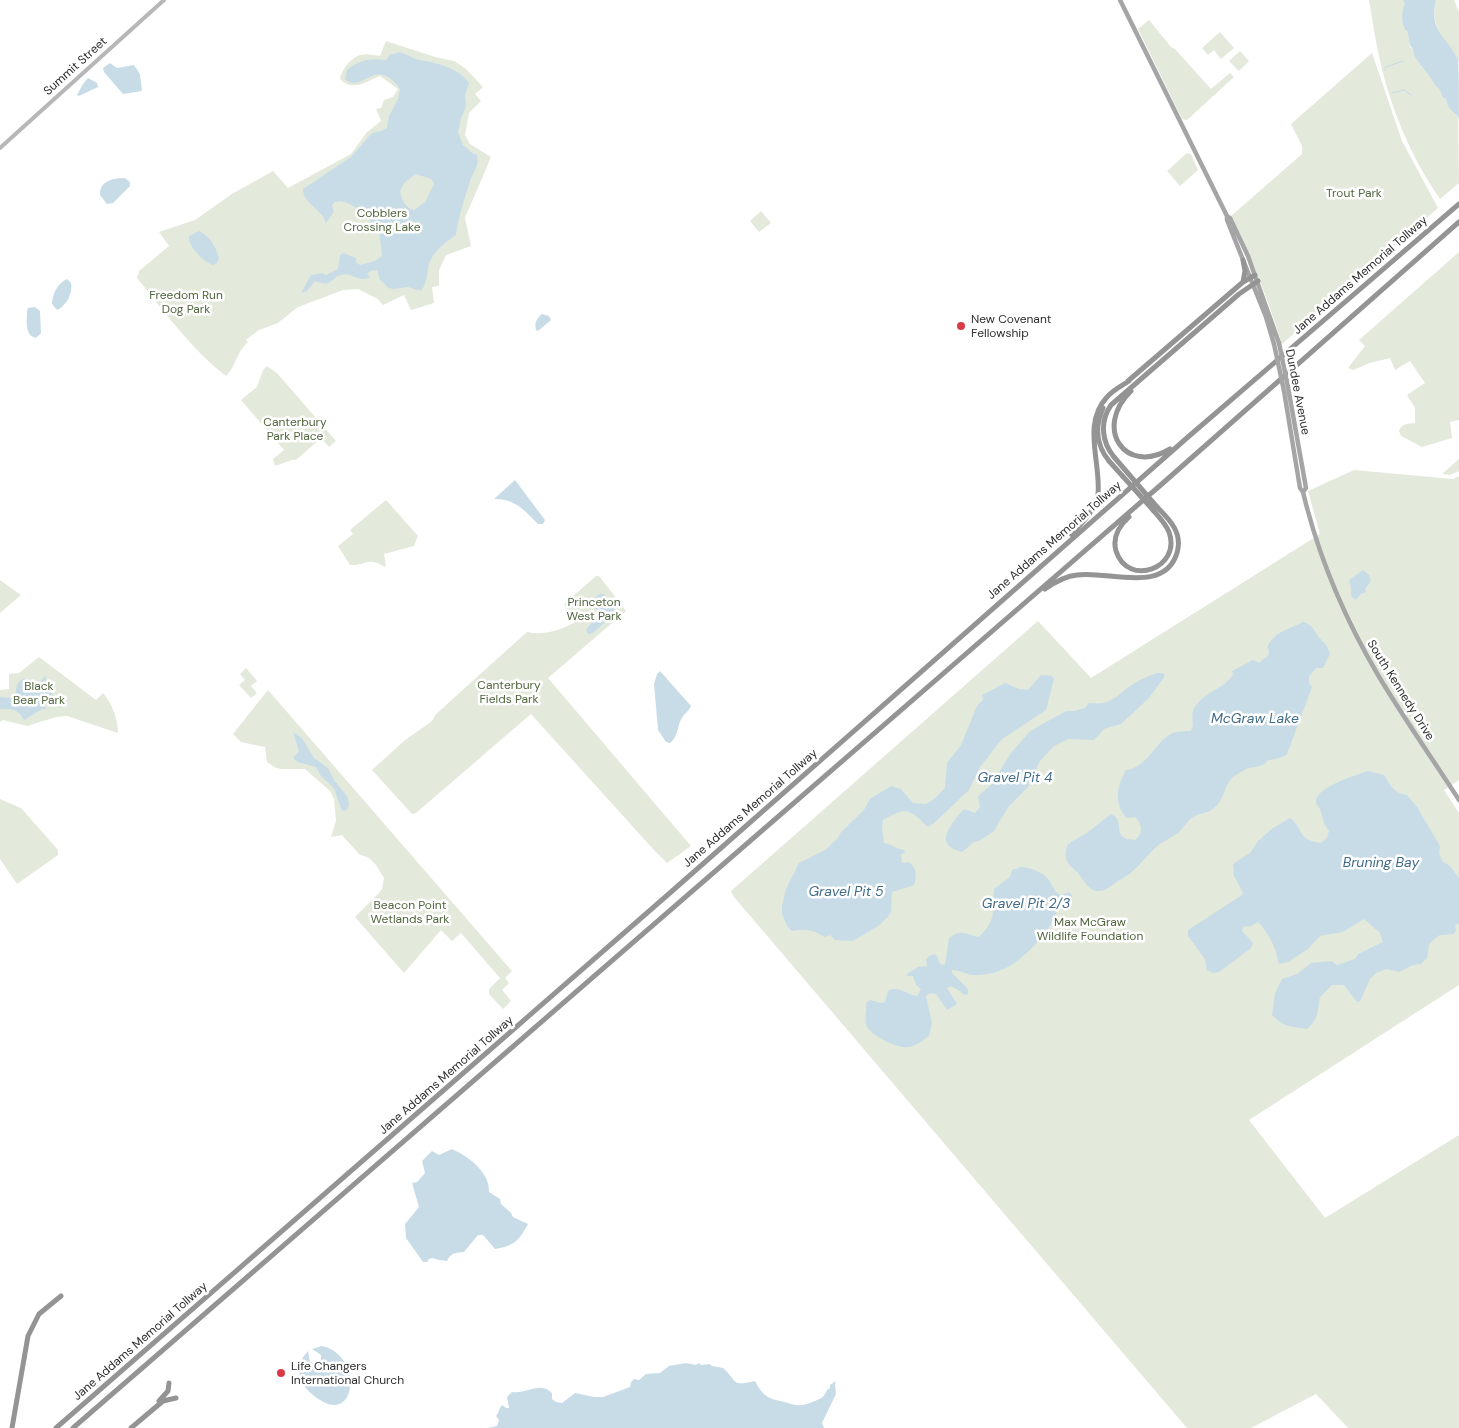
<svg xmlns="http://www.w3.org/2000/svg" width="1459" height="1428" viewBox="0 0 1459 1428" font-family="'DM Sans',sans-serif">
<style>
.green{fill:#e3e9db}
.water{fill:#c8dce8;fill-rule:evenodd}
.lines{fill:none;stroke-linecap:round;stroke-linejoin:round}
.stream{stroke:#c8dce8;stroke-width:1}
.secondary{stroke:#b7b7b7;stroke-width:4}
.primary{stroke:#a5a5a5;stroke-width:4.5}
.motorway{stroke:#949494;stroke-width:5}
.primary-bridge{stroke:#a5a5a5;stroke-width:4.5}
.motorway-bridge{stroke:#949494;stroke-width:5}
.poi-dot{fill:#d93a45;stroke:#fff;stroke-width:2}
.labels{text-anchor:middle;stroke-width:5;stroke-linejoin:round;paint-order:stroke}
.street-label{font-size:12px;fill:#2d2d2d;stroke:#fff}
.park-label{font-size:12px;fill:#50653d;stroke:#fff}
.poi-label{font-size:12px;fill:#2d2d2d;stroke:#fff;text-anchor:start}
.water-label{font-size:14px;font-style:italic;fill:#416c89;stroke:#fff}
</style>
<rect width="100%" height="100%" fill="#fff"/>
<path class="green" d="M1369,0H1403L1405,3L1410,47L1413,49L1418,61L1424,70L1429,73L1436,87C1447,94 1446,108 1458,116L1459,183L1440,199C1413,160 1393,114 1382,69C1376,46 1373,23 1369,0Z
M1436,0H1454L1459,12V62C1445,41 1429,26 1436,0Z
M1149,20L1171,47L1175,49L1211,89L1230,73L1234,77L1187,120L1182,119L1138,29Z
M1220,32L1234,48L1221,59L1214,50L1208,55L1202,48Z
M386,41L435,57L454,61L465,68L483,87L475,94L481,101L469,113L465,135L470,144L491,157L465,218L471,246L446,255L439,270V286L432,287L434,303L411,310L404,295L383,305L378,299L358,289L343,290L298,307L278,323L259,330L246,340L248,342C235,354 236,367 226,376C191,349 164,311 137,278L139,271L169,246L159,232L195,220L232,194L273,171L288,188L351,154L367,132L381,121L376,109L381,108L384,100L393,97L398,89L380,76C365,82 353,92 340,79C341,70 351,58 360,55C366,53 374,55 380,56Z
M1240,51L1249,61L1239,71L1229,61Z
M1372,53L1402,141L1438,208L1282,344C1268,300 1252,257 1231,216L1302,154V146L1291,124Z
M1187,153L1191,154L1198,170L1180,186L1167,171Z
M761,211L771,223L759,232L750,221Z
M1459,252V420L1450,422L1452,438L1422,447L1401,436L1399,431C1402,423 1408,424 1415,423V408L1407,395L1425,383L1410,361L1395,370L1390,358L1370,363L1353,370L1348,368L1365,346L1359,340Z
M267,366L277,373L336,441L329,447L321,438L296,460H292L275,466L273,459L284,450L241,400L257,387L263,370Z
M1459,459V471L1450,475L1442,474Z
M1354,470L1453,479L1459,476V780L1444,790L1459,813V985L1249,1120L1325,1218L1459,1135V1428H1348L1316,1394L1251,1428H1187L734,897L731,891L1038,621L1091,678L1320,534L1308,491Z
M386,500L418,536L414,546L384,554L386,565L385,567C366,556 367,566 350,565L338,546L353,534L350,530Z
M596,576H599L626,611L548,678L691,846L667,863L653,849L531,714L416,813L412,814L372,770L404,741L432,721L435,715L527,632C544,636 559,630 574,623L564,604Z
M0,580L21,595L0,613Z
M39,657L96,700L103,693C112,704 118,718 118,733L67,716L56,717L27,726L3,720L0,722V690L9,689V674L19,673Z
M246,668L257,681L251,686L257,693L251,698L239,685L245,680L240,674Z
M268,690L512,971L505,978L509,983L502,990L511,1001L503,1009L489,994V989L500,978L461,933L452,941L441,930L404,973L355,917L379,893L382,889L384,878L376,865L369,858L359,854L342,835L331,837L336,821L334,799L330,791L305,769H281L276,768L267,762L265,747L241,742L233,734Z
M0,799L21,808L58,850V855L17,884L0,859Z"/>
<path class="water" d="M1403,0H1436C1428,32 1448,37 1458,60C1459,68 1459,109 1459,120L1458,116C1453,112 1446,106 1446,99L1442,97C1442,93 1440,89 1436,87C1430,73 1414,62 1413,49C1408,44 1410,40 1408,34C1407,28 1406,33 1404,27C1401,21 1402,9 1405,4Z
M400,52C407,54 414,59 419,60C435,62 459,68 469,83L465,95L466,107L461,118L458,132L463,145L472,153L477,155C480,166 473,171 470,181C465,198 458,217 456,235C445,243 434,250 429,264C427,273 427,283 421,291L408,287L394,289L389,288L380,280L377,270L370,271L367,274L370,277C362,281 358,278 350,275C346,274 341,275 337,276C328,285 327,285 315,281L307,291L301,293L311,275L322,273L326,275L338,269L340,255L343,253C347,255 353,256 356,258V262L360,265L375,261L382,256C382,253 380,235 379,233C374,221 343,191 332,205L334,212L326,223C323,209 303,205 303,189L351,157L372,133L381,131L387,128L389,116L398,99L400,89C375,54 362,95 345,79L347,70C359,60 370,58 386,60L390,55ZM416,174L431,179L434,184L425,202L414,210C405,208 401,199 400,191L404,183Z
M110,63L117,68L134,65L140,74L142,91L123,94L104,72L103,68Z
M88,78L97,83L98,87L79,96L77,95L83,84Z
M125,178L130,182V186L113,203L107,204L100,195C99,181 113,178 125,178Z
M199,231C209,236 216,246 219,258L217,263L213,265C203,262 188,246 189,236Z
M67,279L71,283C73,293 67,305 57,310L52,304C52,294 58,283 67,279Z
M35,307L40,311L41,333L36,338C24,335 27,321 27,311L28,308Z
M542,314L549,316L551,320L538,331L536,330C534,323 537,318 542,314Z
M515,480L545,520L543,524H538C525,511 514,498 494,499Z
M1363,570L1369,575L1371,581L1365,589L1366,592L1361,594L1356,600L1351,596V588L1349,580Z
M600,594H604L616,612L593,633L588,634L586,630L599,613L591,601Z
M1303,622C1312,625 1313,628 1318,636C1324,644 1327,643 1330,654L1323,668H1316L1309,677V683L1312,687L1287,754C1281,759 1277,758 1270,760C1264,762 1269,761 1264,764C1259,767 1254,767 1249,768C1245,769 1236,775 1233,777C1224,785 1225,798 1216,806C1208,814 1203,812 1195,816C1189,819 1184,827 1179,832C1171,838 1161,842 1154,849C1143,860 1134,873 1120,880C1112,884 1106,892 1097,891C1087,890 1082,876 1075,870C1066,863 1063,856 1068,844L1088,832L1111,814C1127,821 1109,839 1135,840C1143,833 1143,825 1135,817L1127,818C1113,804 1117,785 1126,770C1147,768 1155,742 1171,734C1177,731 1185,731 1191,731C1196,722 1188,715 1196,705C1207,691 1223,689 1233,675L1232,671L1253,660L1260,663L1263,659L1268,656L1269,650L1267,647C1274,632 1289,629 1303,622Z
M660,671L691,706C689,711 686,712 683,716C677,724 679,736 670,743L666,742L658,730L654,684L657,674Z
M1157,673H1163L1165,676L1149,698L1121,724L1104,729L1094,740L1068,739L1054,746L1040,761L1028,787L1009,806L994,831L981,840L974,842L962,852C931,845 952,823 964,809L975,813L980,807L978,796L991,785L1011,753L1030,731L1066,711H1075L1085,708L1089,703C1113,706 1117,694 1135,683C1141,679 1149,676 1157,673Z
M45,675C47,683 49,690 54,697C57,701 60,702 62,708L48,703L45,706L46,710L42,709L24,720C16,707 13,710 0,709V697L11,698L15,695C17,687 15,684 24,678L29,684L39,685Z
M1041,675L1052,676L1054,679L1046,710L1002,739L980,767L969,790L933,824L928,827C909,809 907,806 883,820L882,828L884,843C892,844 894,848 904,850L905,853L901,854L902,863L909,862C917,869 917,875 914,885L892,892L891,912L888,917L878,926L853,941L835,940L830,935L825,937C813,930 806,928 792,931L787,926L782,914V906L786,889L799,863L825,850L838,838L841,832L864,810L870,799L891,786L901,789L913,803L926,804L934,799L945,788L947,763L961,745L977,706L983,700L982,695L1005,683L1019,689L1028,690Z
M293,732L302,738L314,758L328,768L334,780L347,796L349,804L347,810L342,811L334,788L321,776L316,767L298,762L294,759V757L299,751Z
M1368,771L1384,775C1391,785 1393,793 1407,795L1417,807L1440,846L1439,854L1442,861L1450,866L1459,878V924L1455,925L1456,930L1454,934L1440,935L1434,939L1429,945L1427,958L1421,964L1413,965L1399,972L1386,969L1376,973L1370,979L1360,1001L1357,1002L1344,985H1332L1320,997C1317,1012 1320,1017 1307,1029C1291,1026 1284,1028 1272,1015L1275,993L1282,979L1297,974L1311,963L1332,961L1337,965L1355,959L1358,954L1383,942L1380,933L1364,919L1343,932L1320,936L1308,949L1288,962L1279,964C1276,948 1269,933 1258,922L1251,926L1243,927L1242,931L1253,943L1251,948L1219,972L1213,973L1207,970L1205,959L1188,936V930L1242,895L1243,893L1234,876L1233,864L1251,852L1258,841L1273,828L1290,818C1305,829 1295,839 1321,843L1327,838L1329,831C1323,824 1323,817 1320,809C1318,806 1317,806 1316,802C1315,787 1357,775 1368,771Z
M1021,867C1035,869 1045,872 1052,885C1055,890 1055,892 1060,895L1069,892L1072,895L1071,906L1067,910L1062,905L1058,906C1055,928 1027,956 1008,967C999,972 987,975 978,975C967,976 961,970 952,970V973L968,989V994L964,995L960,991L951,986L947,988L957,1004L947,1010L936,994L931,993L926,996L932,1023L929,1036C923,1040 916,1046 908,1047C898,1049 872,1036 867,1027C864,1020 867,1010 866,1003L870,1000L881,1003L885,1002L888,991C898,985 907,995 917,996L921,989L916,985L913,976H907V974L918,967L927,966L926,960L929,956L934,954L937,956L940,964L945,965L949,938C962,928 966,935 979,937C997,919 992,913 994,889L1010,877L1012,870Z
M452,1149C468,1156 490,1172 489,1192L500,1199L501,1204L511,1213L513,1217L528,1224C519,1241 514,1246 495,1249L483,1235H478L464,1252C456,1253 451,1252 447,1261L439,1260L433,1258L429,1259L427,1262H423L406,1238L405,1224L419,1207L412,1183L417,1182L425,1173L422,1161L432,1151L439,1155Z
M322,1346C363,1355 357,1424 320,1400C312,1395 304,1388 301,1380C297,1370 300,1359 308,1351L310,1362L318,1364L321,1360V1355L312,1349Z
M686,1363L696,1365L699,1363L701,1365L710,1364L712,1366L723,1368C738,1381 730,1387 755,1381C765,1400 770,1398 788,1403C797,1406 801,1406 810,1403C818,1399 823,1400 827,1390L830,1388V1385L836,1381L835,1385L836,1394L822,1423L824,1428H488L497,1426L499,1420L496,1416C499,1413 499,1408 502,1405L506,1408H509L507,1397L512,1392C528,1394 539,1381 552,1393V1399L556,1402L562,1403L575,1393L594,1397H603L630,1387L631,1382L634,1379L639,1380L646,1374L660,1373L669,1366Z"/>
<g class="lines">
<path class="stream" d="M1385,70L1386,67L1403,61
M1392,93L1404,90L1411,95"/>
<path class="secondary" d="M0,148L164,0"/>
<path class="primary" d="M1120,0L1227,216V220L1266,317L1274,344
M1227,216L1230,218L1248,256L1279,343
M1288,387L1306,488L1303,492
M1284,391L1300,488L1303,492C1318,555 1345,619 1378,675C1403,717 1432,758 1459,800"/>
<path class="motorway" d="M1243,282L1245,271L1243,260
M1128,381L1243,282L1255,275
M1131,391C1093,428 1125,476 1170,449
M1103,408C1095,426 1096,445 1109,461
M1114,457C1101,441 1100,421 1111,405L1239,294L1258,281
M1129,517C1119,526 1112,537 1116,551C1128,588 1182,568 1169,532C1166,524 1159,517 1153,510
M1071,534C1083,522 1095,511 1098,494C1101,462 1082,424 1107,397C1113,390 1121,386 1129,381
M1045,589C1055,582 1065,576 1077,575C1107,570 1164,595 1177,553C1183,533 1170,520 1157,507
M159,1401L168,1391L169,1383
M12,1428L28,1336L39,1314L61,1296
M56,1428L671,892L1188,437L1459,204
M73,1428L1163,483L1459,222
M131,1428L163,1401L176,1398"/>
<path class="primary-bridge" d="M1279,343L1288,387
M1274,344L1284,391"/>
<path class="motorway-bridge" d="M1114,457L1157,507
M1109,461L1153,510"/>
</g>
<g class="poi-dot">
<circle cx="961" cy="326" r="5"/>
<circle cx="281" cy="1373" r="5"/>
</g>
<g class="labels">
<g class="street-label">
<text transform="translate(75 66) rotate(-42)" y="4">Summit Street</text>
<text transform="translate(1360 275) rotate(-41)" y="4">Jane Addams Memorial Tollway</text>
<text transform="translate(1298 392) rotate(79)" y="4">Dundee Avenue</text>
<text transform="translate(1054 540) rotate(-41)" y="4">Jane Addams Memorial Tollway</text>
<text transform="translate(1401 690) rotate(58)" y="4">South Kennedy Drive</text>
<text transform="translate(750 808) rotate(-41)" y="4">Jane Addams Memorial Tollway</text>
<text transform="translate(446 1075) rotate(-41)" y="4">Jane Addams Memorial Tollway</text>
<text transform="translate(140 1341) rotate(-41)" y="4">Jane Addams Memorial Tollway</text>
</g>
<g class="park-label">
<text x="1354" y="197">Trout Park</text>
<text x="382" y="217">Cobblers<tspan x="382" dy="14">Crossing Lake</tspan></text>
<text x="186" y="299">Freedom Run<tspan x="186" dy="14">Dog Park</tspan></text>
<text x="295" y="426">Canterbury<tspan x="295" dy="14">Park Place</tspan></text>
<text x="594" y="606">Princeton<tspan x="594" dy="14">West Park</tspan></text>
<text x="509" y="689">Canterbury<tspan x="509" dy="14">Fields Park</tspan></text>
<text x="39" y="690">Black<tspan x="39" dy="14">Bear Park</tspan></text>
<text x="410" y="909">Beacon Point<tspan x="410" dy="14">Wetlands Park</tspan></text>
<text x="1090" y="926">Max McGraw<tspan x="1090" dy="14">Wildlife Foundation</tspan></text>
</g>
<g class="poi-label">
<text x="971" y="323">New Covenant<tspan x="971" dy="14">Fellowship</tspan></text>
<text x="291" y="1370">Life Changers<tspan x="291" dy="14">International Church</tspan></text>
</g>
<g class="water-label">
<text x="1255" y="723">McGraw Lake</text>
<text x="1015" y="782">Gravel Pit 4</text>
<text x="1381" y="867">Bruning Bay</text>
<text x="846" y="896">Gravel Pit 5</text>
<text x="1026" y="908">Gravel Pit 2/3</text>
</g>
</g>
</svg>
